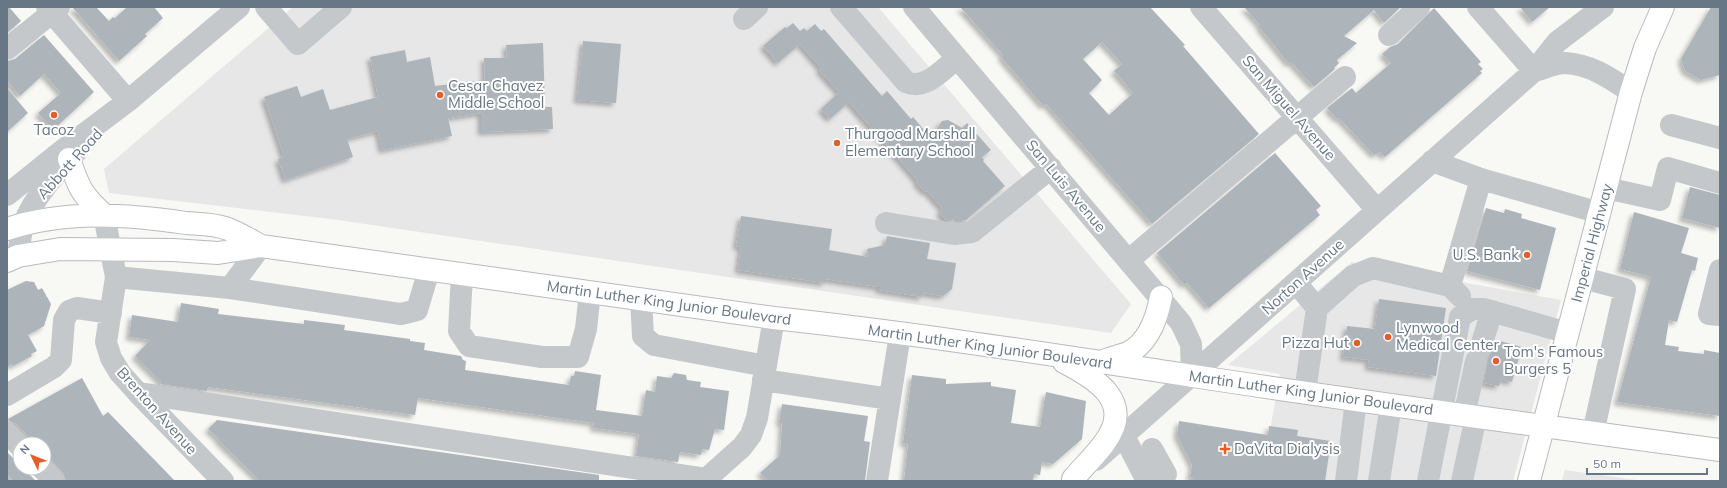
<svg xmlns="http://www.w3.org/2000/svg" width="1727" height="488" viewBox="0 0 1727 488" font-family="Mulish,sans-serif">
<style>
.built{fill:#e6e7e6}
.building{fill:#adb4ba;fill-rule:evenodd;filter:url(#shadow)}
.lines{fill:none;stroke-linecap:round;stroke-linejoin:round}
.major-casing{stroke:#b7bbbf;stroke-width:24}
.minor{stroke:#c4c8cb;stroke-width:22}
.major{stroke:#fff;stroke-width:22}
.poi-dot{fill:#e35e2b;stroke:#fff;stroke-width:1.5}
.labels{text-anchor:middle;stroke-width:4;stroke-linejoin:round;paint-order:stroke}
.poi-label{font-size:15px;fill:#677786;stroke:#fff;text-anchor:start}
.street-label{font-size:15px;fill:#677786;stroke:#fff}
</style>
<defs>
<filter id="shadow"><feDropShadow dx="-3.5" dy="3.5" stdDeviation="2" flood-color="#0004"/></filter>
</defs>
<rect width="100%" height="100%" fill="#f8f8f5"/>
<path class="built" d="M293,7H878L1131,304L1111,333L331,219L109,193L104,169Z
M1352,262L1561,300L1513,481H1261L1280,374L1228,365Z
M1565,470L1643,481H1562Z"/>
<path class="building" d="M7,7H9L21,21L7,33Z
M72,7H96L109,21L113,17L115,18L127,7H154L163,18L145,34L147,36L119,61Z
M960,7H1150L1185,45L1183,46L1259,134L1152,224L1046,104L1043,106L1001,57L1003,55ZM1102,42L1122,64L1114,71L1133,93L1109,115L1089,93L1102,80L1083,59Z
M1244,7H1401L1384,23L1374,10L1344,36L1357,43L1337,60L1339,63L1334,68L1335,69L1314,87L1291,62L1289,64L1260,28V25Z
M1520,7H1550L1532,22Z
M1711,7H1720V75L1701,80L1685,71L1681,59Z
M1434,8L1481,62L1478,64L1483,69L1480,71L1482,73L1385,157L1380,152L1374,155L1339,118L1337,119L1327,108L1352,88L1356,93L1391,63L1382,54L1390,47L1398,44Z
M793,23L800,31L804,28L807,31L815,24L821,31L824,29L882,96L887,91L911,119L913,117L931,138L942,121L948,120L962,128L967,123L991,150L982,157L984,160L983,161L1005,186L966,220L960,221L957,217L950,221L945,219L940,214L942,208L927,191L925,192L916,182L918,181L849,102L830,119L821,109L839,92L819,70L821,68L800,44L778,63L763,46L785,27L787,28Z
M44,35L94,92L53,130L38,113L61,93L44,74L20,96L7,81V61L15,59Z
M583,41L621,44L616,103L577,100Z
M543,43L545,107H552L553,129L481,132V113L448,118L452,136L382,150L378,131L347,139L353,157L285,180L278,159L284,157L264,97L297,86L301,97L323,89L330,110L378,97L370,57L405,50L407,62L430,57L435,86L485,80L484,58H507L506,45Z
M7,88L28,113L7,132Z
M1275,153L1321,206L1316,210L1320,215L1209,308L1187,283L1184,285L1157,253Z
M1690,187L1720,195V228L1682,218Z
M1486,208L1504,213L1505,209L1522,214L1521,218L1556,228L1540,290L1467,271Z
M1634,212L1689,228L1681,253L1698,258L1695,271L1692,270L1677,322L1669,320L1665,345L1679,347L1678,351L1704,354V350L1720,353V416L1617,402L1651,277L1620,269Z
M741,216L832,229L829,250L868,257L867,249L885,245L887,236L930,243L927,259L956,263L952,289L943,296L923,293L922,297L879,290V287L825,279V283L738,270L741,247L736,246Z
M26,281L34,282L38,290L42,288L51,304L44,326L28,335L37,351L31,354L32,356L13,366L12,364L7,367V290Z
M1379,299L1446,308L1436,376L1368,367L1369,360L1343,357L1347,326L1375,329Z
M181,303L219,309L218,314L304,324V320L345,325L344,330L410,339V341L425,343L424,350L461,356L463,360L466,361L465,370L569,385L571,376H574L575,371L601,375L596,410L642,416L646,390L655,392L657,376L671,378L674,373L686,375L687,380L701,382L700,387L729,391L724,430L715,429L709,450L702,449L701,455L680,452L678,462L636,456L639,434L593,428L594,423L418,398L415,415L208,387L207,391L160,384L161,382L135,356L150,340L129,337L132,315L178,322Z
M1496,340L1522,347L1512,382L1501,379L1499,386L1484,383L1488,358Z
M912,375L946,379V384L991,382V386L1016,390L1011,423L1040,427L1046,392L1086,401L1082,439L1053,464L1042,462L1040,475L1034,474L1033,481H904L908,444L903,443Z
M82,378L103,416L108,412L175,481H66L63,473L51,460L44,456V444H32L29,437L16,424L9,421L8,419Z
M782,404L868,416L864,441L870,442L865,481H768L760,473L780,455L782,423H779Z
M217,420L599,475V481H260L218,440L219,439L208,429Z
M1179,421L1268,435L1269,426L1298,430L1297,436L1331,441L1325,481H1194V478L1190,477L1192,465L1177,435Z
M7,452L20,465V468H23L36,481H13L7,474Z"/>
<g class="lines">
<g class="major-casing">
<path id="major" d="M69,159C79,188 81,194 104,215
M7,229C65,210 126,214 186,223C199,224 216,224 228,229C239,233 250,240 261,246
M7,261L18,256L60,249L173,250L218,253L261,246L774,318C914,333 1054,355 1193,376C1368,403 1544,426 1720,450
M1103,361C1111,358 1120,356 1128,353C1148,343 1157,318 1161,297
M1064,362C1097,379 1134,402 1105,442C1096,455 1083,467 1073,479
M1529,481L1631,92L1645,48L1663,7"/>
</g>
<path class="minor" d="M47,7L128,101
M266,7L298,44L341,7
M841,7L906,82C925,91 943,69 957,58
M914,7L1181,323L1191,344L1192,376
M1201,7L1377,210
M1478,7L1534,71
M744,19L757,7
M1389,35L1419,7
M7,49L59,7
M1534,71C1543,69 1555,63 1565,63C1590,64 1610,78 1631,92
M1671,125L1720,138
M1432,161L1481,179
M1606,188L1660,200L1668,168L1720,183
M7,195L59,153L128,101L239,7
M104,215L116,277L106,342L111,358L120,373L138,393L223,481
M886,223L954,234L972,232L1051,168
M18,256C20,246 20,233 24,223C33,198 59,170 77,151
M1129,260L1345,77
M1720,270L1709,314L1720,315
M462,274L459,331L469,346L542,357H578L586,329L590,292
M116,277L230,288L261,246
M1583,278L1625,289L1593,433
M1296,283L1317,308L1305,392
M1450,286L1481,179L1600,213
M230,288L401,314L417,310L429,270
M641,299L643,336L654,345L766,366
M1317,308L1353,276L1373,268L1450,286L1460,296
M1480,349L1492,311
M763,380L890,399
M138,393L706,479
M7,395L54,367L61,360L64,320L69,311L77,308L111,313
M1464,416L1476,361
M7,433L20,446
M1124,436L1147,481
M1152,449L1166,474
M1096,460L1534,71L1557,42L1603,7
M42,468L54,481
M704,481L742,447L751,435L757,418L774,318
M877,481L900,334
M1346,481L1356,400
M1379,481L1391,405
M1428,481L1460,317L1472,309H1484L1568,333
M1462,481L1476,417"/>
<use href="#major" class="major"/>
</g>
<g class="poi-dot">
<circle cx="440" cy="95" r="4"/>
<circle cx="54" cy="115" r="4"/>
<circle cx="837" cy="143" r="4"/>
<circle cx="1527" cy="255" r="4"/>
<circle cx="1388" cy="337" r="4"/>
<circle cx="1357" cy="343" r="4"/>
<circle cx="1496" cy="361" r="4"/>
<path d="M1223 443h4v4h4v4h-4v4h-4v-4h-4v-4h4z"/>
</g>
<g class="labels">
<g class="poi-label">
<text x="448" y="91">Cesar Chavez<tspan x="448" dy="17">Middle School</tspan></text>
<text x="54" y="135" text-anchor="middle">Tacoz</text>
<text x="845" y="139">Thurgood Marshall<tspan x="845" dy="17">Elementary School</tspan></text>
<text x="1519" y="260" text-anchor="end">U.S. Bank</text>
<text x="1396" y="333">Lynwood<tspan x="1396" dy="17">Medical Center</tspan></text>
<text x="1349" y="348" text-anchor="end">Pizza Hut</text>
<text x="1504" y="357">Tom's Famous<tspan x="1504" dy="17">Burgers 5</tspan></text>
<text x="1234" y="454">DaVita Dialysis</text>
</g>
<g class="street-label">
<text transform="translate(1289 108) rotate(49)" y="5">San Miguel Avenue</text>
<text transform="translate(70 164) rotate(-48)" y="5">Abbott Road</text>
<text transform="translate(1066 186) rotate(50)" y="5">San Luis Avenue</text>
<text transform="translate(1592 243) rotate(-75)" y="5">Imperial Highway</text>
<text transform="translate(1303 277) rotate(-42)" y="5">Norton Avenue</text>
<text transform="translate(669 303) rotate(8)" y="5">Martin Luther King Junior Boulevard</text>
<text transform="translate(990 347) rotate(8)" y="5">Martin Luther King Junior Boulevard</text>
<text transform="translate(1311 393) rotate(8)" y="5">Martin Luther King Junior Boulevard</text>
<text transform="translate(157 411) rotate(48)" y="5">Brenton Avenue</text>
</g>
</g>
<rect width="1727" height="488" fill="none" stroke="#677786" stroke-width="16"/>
<g transform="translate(32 456) rotate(313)"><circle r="19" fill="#ffffff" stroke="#c2c9cf"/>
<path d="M0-3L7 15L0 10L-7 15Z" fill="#e35e2b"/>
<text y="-6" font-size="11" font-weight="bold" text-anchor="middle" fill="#677786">N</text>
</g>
<path d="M1587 468v6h120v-6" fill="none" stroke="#677786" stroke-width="2"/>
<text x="1593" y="468" font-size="12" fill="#677786" stroke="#ffffff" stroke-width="3" paint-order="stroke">50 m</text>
</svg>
